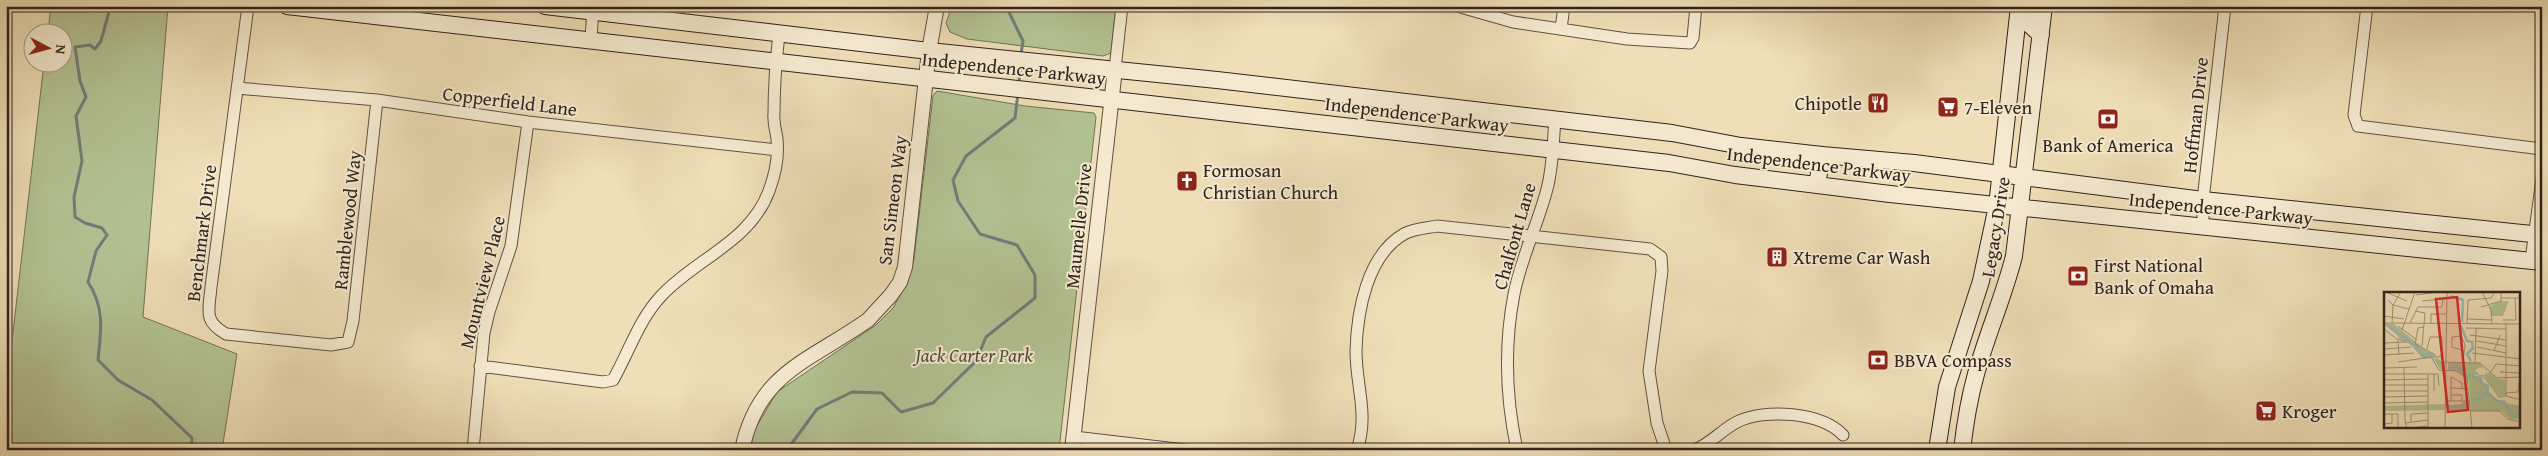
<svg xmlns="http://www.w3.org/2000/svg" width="2548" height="456" viewBox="0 0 2548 456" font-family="'Gentium Book Plus',serif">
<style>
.green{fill:#b3c293;stroke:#727258}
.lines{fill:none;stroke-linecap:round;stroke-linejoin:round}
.stream{stroke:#717e79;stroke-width:3}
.minor-casing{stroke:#605243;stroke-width:13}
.tertiary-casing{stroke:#605243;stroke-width:16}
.secondary-casing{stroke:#30231c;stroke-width:18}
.minor{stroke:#f5ead0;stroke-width:11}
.tertiary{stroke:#f5ead0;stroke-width:14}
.secondary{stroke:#f5ead0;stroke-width:16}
.labels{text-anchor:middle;stroke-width:4;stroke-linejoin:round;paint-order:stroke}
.street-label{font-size:19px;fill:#30231c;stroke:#f5ead0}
.poi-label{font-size:19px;fill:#30231c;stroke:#f5ead0;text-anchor:start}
.park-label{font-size:19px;font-style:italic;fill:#514b3a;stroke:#f5ead0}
.inset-river{fill:none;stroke:#9cbbb7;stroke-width:2.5}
.inset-road{fill:none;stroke:#a39379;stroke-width:1}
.view{fill:#d62828;fill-opacity:0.15;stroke:#d62828;stroke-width:2.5}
.inset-edge{fill:none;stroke:#30231c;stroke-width:2.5}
</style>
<rect width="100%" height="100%" fill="#efdeb7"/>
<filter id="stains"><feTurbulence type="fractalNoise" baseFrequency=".004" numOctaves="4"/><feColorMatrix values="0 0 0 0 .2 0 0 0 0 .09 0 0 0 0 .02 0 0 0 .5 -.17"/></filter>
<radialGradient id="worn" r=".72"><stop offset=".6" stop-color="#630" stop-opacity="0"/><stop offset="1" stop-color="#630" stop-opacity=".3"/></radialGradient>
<path class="green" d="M51,6H168L143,317L237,354L222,450H136L91,443L74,450H6V393L44,63L62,62V32H48Z
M952,6H1116L1111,53L1103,56L967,39L950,32L946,23Z
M937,91L1025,106L1094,113L1096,117L1059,450H750L755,429L777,392L876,325L893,308L904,288L914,259L933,96Z"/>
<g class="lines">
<path class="stream" d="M1006,6L1023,41L1021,54
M110,8L101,41L95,49L90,45L75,47L80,81L86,97L76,116L82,161L74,197L75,217L85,223L102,228L107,235L96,251L88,282C105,308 101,330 98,360L118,380L152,400L192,438L191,450
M1019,84L1020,66
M787,450L817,409L852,392L882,393L901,412L933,403L976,361L986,337L1035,298V275L1017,245L980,234L958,201L953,180L966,156L1015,118L1018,93"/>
<g class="minor-casing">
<path id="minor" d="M248,6L211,287C209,311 203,321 226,334L331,345L348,342L353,321L377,100
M1457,6L1513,22L1627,39L1690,43L1693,38L1696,6
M2367,6L2354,115L2358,126L2542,149
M1561,29L1564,6
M591,41L593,6
M1115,69L1122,6
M237,88L377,100L528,122L777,150
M2203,228V200L2225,6
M2531,260L2542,179
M480,366L603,382L613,380C629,352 639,319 662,295C697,258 750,242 769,191C775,175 779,157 777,139C776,131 773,122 774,113C774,86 776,60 779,34
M1074,437L1185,450
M473,450L484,333L489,312L511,246L528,122
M1357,450C1369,414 1356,387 1356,351C1357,312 1367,255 1404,234C1413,229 1427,228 1437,226L1650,249L1661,257L1662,271L1649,371L1657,423L1666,450
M1517,450C1506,399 1504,346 1514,294C1521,258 1538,224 1547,189C1553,167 1553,142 1555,120
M1694,450C1711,444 1721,430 1737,422C1765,408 1821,412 1843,435"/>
</g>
<g class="tertiary-casing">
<path id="tertiary" d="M742,450C758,372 810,361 868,320L891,295L900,282L905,267L929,51L937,6
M1072,450L1115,69"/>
</g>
<g class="secondary-casing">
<path id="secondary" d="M287,6L1669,163L1735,175L1890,194L2542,262
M545,6L929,51L1217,80L1672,133L1741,146L1822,155L1914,163L2203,200L2542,235
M2030,6L2029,24L2041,35
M1817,185L1822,155
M1937,450L1947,387L1981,281L1997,206L2019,6
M1962,450C1965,424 1969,399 1976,374C1987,334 2004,296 2014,256L2044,6"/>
</g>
<use href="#minor" class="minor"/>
<use href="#tertiary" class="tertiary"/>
<use href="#secondary" class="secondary"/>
</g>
<defs>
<g id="restaurant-square" transform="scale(1.125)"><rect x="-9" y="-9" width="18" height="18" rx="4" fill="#8f2418" stroke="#f5ead0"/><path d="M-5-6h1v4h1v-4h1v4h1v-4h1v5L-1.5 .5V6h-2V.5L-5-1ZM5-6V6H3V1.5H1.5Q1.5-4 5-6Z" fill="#fff"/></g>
<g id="supermarket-square" transform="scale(1.125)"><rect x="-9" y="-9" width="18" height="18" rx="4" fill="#8f2418" stroke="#f5ead0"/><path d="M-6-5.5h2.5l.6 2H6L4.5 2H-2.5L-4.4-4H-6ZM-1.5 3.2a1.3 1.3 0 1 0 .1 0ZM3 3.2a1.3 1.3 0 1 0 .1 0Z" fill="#fff"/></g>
<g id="bank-square" transform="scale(1.125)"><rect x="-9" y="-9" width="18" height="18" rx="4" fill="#8f2418" stroke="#f5ead0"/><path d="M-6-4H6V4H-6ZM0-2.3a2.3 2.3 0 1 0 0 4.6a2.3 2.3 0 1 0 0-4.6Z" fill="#fff"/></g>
<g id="church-square" transform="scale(1.125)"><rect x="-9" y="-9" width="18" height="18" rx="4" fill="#8f2418" stroke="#f5ead0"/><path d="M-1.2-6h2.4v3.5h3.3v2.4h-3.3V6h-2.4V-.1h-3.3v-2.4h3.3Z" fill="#fff"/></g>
<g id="building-square" transform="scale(1.125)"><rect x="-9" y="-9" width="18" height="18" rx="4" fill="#8f2418" stroke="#f5ead0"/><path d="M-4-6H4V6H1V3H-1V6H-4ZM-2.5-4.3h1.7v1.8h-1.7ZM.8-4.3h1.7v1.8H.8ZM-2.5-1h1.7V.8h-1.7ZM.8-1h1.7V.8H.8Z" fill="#fff"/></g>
</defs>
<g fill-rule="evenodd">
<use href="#restaurant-square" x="1878" y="103"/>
<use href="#supermarket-square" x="1948" y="107"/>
<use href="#bank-square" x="2108" y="119"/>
<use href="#church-square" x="1187" y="181"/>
<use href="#building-square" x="1777" y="257"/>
<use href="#bank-square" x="2078" y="276"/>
<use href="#bank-square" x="1878" y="360"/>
<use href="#supermarket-square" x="2266" y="411"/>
</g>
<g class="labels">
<g class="street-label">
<text transform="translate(1014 68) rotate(6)" y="7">Independence Parkway</text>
<text transform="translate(510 101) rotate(7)" y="7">Copperfield Lane</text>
<text transform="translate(1417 114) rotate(7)" y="7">Independence Parkway</text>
<text transform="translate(2195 115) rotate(-84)" y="7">Hoffman Drive</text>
<text transform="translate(1819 164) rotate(7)" y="7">Independence Parkway</text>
<text transform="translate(892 200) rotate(-83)" y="7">San Simeon Way</text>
<text transform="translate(2221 208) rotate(6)" y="7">Independence Parkway</text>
<text transform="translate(347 220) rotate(-84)" y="7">Ramblewood Way</text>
<text transform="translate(1078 226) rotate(-84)" y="7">Maumelle Drive</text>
<text transform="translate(1995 227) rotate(-81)" y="7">Legacy Drive</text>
<text transform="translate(201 233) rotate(-83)" y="7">Benchmark Drive</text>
<text transform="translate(1514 236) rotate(-74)" y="7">Chalfont Lane</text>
<text transform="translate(482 282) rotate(-76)" y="7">Mountview Place</text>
</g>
<g class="poi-label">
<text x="1862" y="110" text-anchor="end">Chipotle</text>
<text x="1964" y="114">7-Eleven</text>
<text x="2108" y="152" text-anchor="middle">Bank of America</text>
<text x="1203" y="177">Formosan<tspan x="1203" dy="22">Christian Church</tspan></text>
<text x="1793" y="264">Xtreme Car Wash</text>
<text x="2094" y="272">First National<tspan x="2094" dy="22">Bank of Omaha</tspan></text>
<text x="1894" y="367">BBVA Compass</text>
<text x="2282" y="418">Kroger</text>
</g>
<g class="park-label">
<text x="974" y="362">Jack Carter Park</text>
</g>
</g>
<g transform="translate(2384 292)">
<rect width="136" height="136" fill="#efdeb7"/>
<path d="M115,9H125L119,24H108L105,15ZM0,32H10L56,70L61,71V78L56,77L49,66L39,67L26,52L14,48V44ZM64,71H95L99,74L98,76L90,72L96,75L91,78L96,83H101L103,79V82L106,80L113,87L121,88L122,105L115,106L99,85L89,82L105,95V102L113,109L136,114V127H126L117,119H87L85,90L75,80L64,78ZM79,108H84L85,118H64V113L77,112ZM61,112V118L0,119V114Z" fill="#b3c293"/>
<path class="inset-river" d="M66,4L79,8L78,30M3,33L29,52L40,65L45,61L51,65M77,34L83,49L88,50L89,56L83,62L87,69M65,75L68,77L73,73L78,80M80,83L97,86V91L104,94L103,100L113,109L121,110L127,124L137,123M87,108L95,107L99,102L108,103M64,115L80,114L84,109"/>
<path class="inset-road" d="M70,0H103M98,0L107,18L108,32M4,1L23,9M32,3L54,0M117,6H137M4,8L9,13L25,17M38,9L59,7M97,15L117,9V0M31,19L41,21L38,54M0,24L20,27M83,27L108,28M119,28H132L131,6M0,31L137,32M8,31L9,13L17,0M26,31L34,15H58L59,7M47,31V22H62M83,32L84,8L107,6L111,0M122,32V104L137,108M14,34L33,48M40,35L34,36L31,52L50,62L56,70L96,71L113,86L137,85M82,36L122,37M0,37L14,48L15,63M75,37L81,53L79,70M18,38L31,0M86,43L122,48M77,44L68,45V55L80,59M93,49L122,54M0,51L22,50M93,55L122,61M0,57L27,55M43,57L46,45H58V64L53,65M110,59L116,43M88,61L137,67M0,63L30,61M14,70L47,65L55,78L73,79L83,86L88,136M91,71L92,37M0,76L33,75M20,76L21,129L23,136M107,80L112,72L137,74M116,80L135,81M0,82H54L55,94M50,82V99M67,85L78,91V97M0,88L44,87M0,93H44M67,96L84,97M0,99H44M122,101L134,100L137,77M0,105L44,104M63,109H78V103H67M67,109V85M0,111L44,110M87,119H115L124,127L137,130M0,122H14V136M27,129V122L44,121M21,131L44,128M0,132L8,131V122M26,136L44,134M44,136V82M61,136L63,0"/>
<path class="view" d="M73,5L84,118L64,120L52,7Z"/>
<rect width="136" height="136" class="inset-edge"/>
</g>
<rect width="2548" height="456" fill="none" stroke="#efdeb7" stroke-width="25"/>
<rect x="8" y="8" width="2533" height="441" fill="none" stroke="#30231c" stroke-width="2.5"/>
<rect x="12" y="12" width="2523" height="431" fill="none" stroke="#30231c"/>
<g transform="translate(48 48) rotate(96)"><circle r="24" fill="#f5ead0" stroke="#a69a88"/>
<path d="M0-4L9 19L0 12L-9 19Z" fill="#8f2418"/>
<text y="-8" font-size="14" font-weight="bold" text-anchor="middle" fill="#30231c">N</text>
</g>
<rect width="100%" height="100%" filter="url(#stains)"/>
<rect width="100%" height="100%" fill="url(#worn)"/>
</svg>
